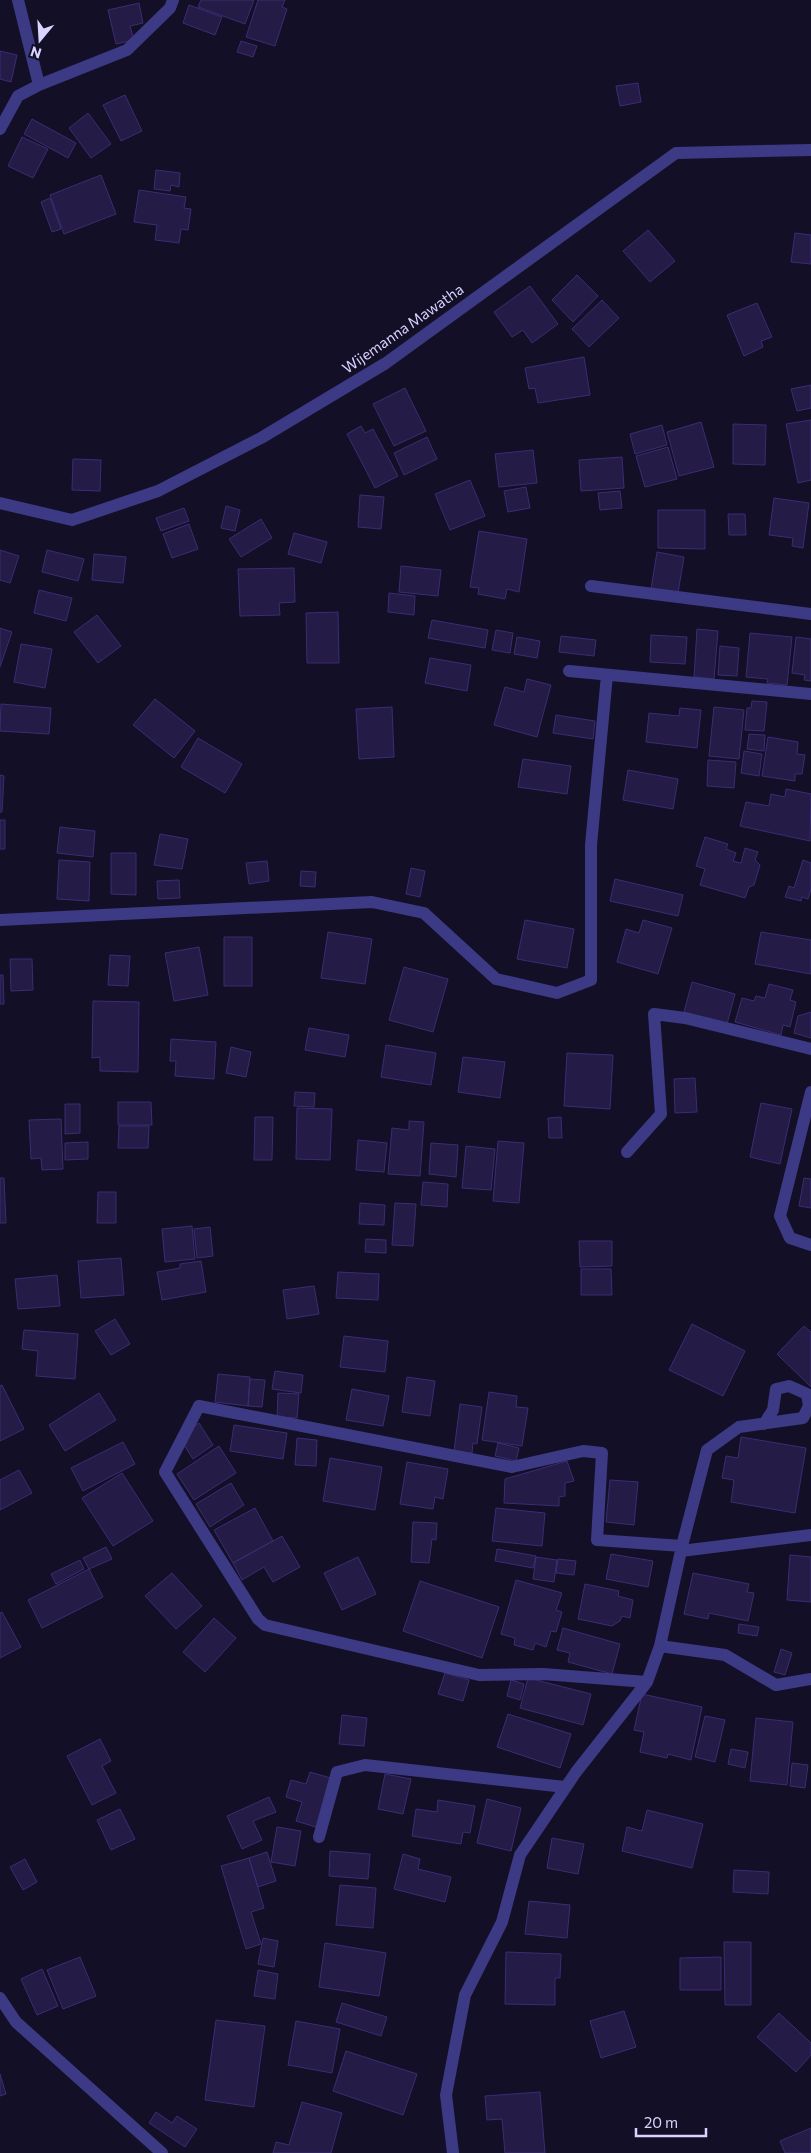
<svg xmlns="http://www.w3.org/2000/svg" width="811" height="2153" viewBox="0 0 811 2153" font-family="Commissioner,sans-serif">
<style>
.building{fill:#241b47;stroke:#3b2d73}
.lines{fill:none;stroke-linecap:round;stroke-linejoin:round}
.minor{stroke:#3d3a85;stroke-width:12}
.labels{text-anchor:middle;stroke-width:4;stroke-linejoin:round;paint-order:stroke}
.street-label{font-size:15px;fill:#d9d4ff;stroke:#130f26}
</style>
<rect width="100%" height="100%" fill="#130f26"/>
<path class="building" d="M201,0H254L245,24L198,7Z
M258,0H285L282,7L287,9L275,46L246,37Z
M139,3L143,23L130,26L134,40L116,44L108,10Z
M189,5L222,17L215,35L183,23Z
M241,41L257,46L253,57L237,52Z
M0,51L17,55L11,82L0,79Z
M638,83L641,102L620,106L616,86Z
M125,95L142,131L121,141L103,105Z
M88,113L111,144L91,158L69,128Z
M32,119L76,143L68,158L24,134Z
M22,137L48,149L33,178L8,166Z
M156,170L180,173L179,187L171,185L170,191L154,189Z
M101,175L116,214L64,234L50,195Z
M139,190L186,197L184,208L191,209L188,230L181,229L179,243L155,240L157,225L134,222Z
M50,198L61,229L52,232L41,202Z
M648,230L675,261L650,282L623,251Z
M795,233L811,235V264L791,262Z
M577,275L598,296L573,322L552,300Z
M530,286L558,324L532,343L523,330L512,337L494,312Z
M602,300L619,318L589,347L572,329Z
M757,303L772,337L761,341L763,347L744,356L727,315Z
M584,357L590,395L538,403L535,388L529,389L525,368Z
M811,385V408L797,411L791,389Z
M405,388L426,431L394,446L373,404Z
M811,420V480L798,483L786,424Z
M701,422L714,467L679,476L667,432Z
M733,424L766,425L765,465L733,464Z
M662,425L667,445L635,454L630,434Z
M361,426L365,433L373,429L398,476L375,488L347,434Z
M427,437L437,459L404,475L394,453Z
M668,447L677,479L645,487L636,456Z
M533,450L537,483L499,487L495,454Z
M622,457L624,488L581,491L579,460Z
M73,459L101,460L100,491L72,490Z
M470,480L485,516L450,530L435,494Z
M526,487L530,508L508,512L504,491Z
M620,491L622,508L600,510L598,493Z
M360,495L384,497L381,529L358,527Z
M774,498L809,503L803,548L792,546L793,538L769,535Z
M226,506L240,510L235,531L221,528Z
M184,508L189,521L161,531L156,518Z
M658,510H705V549L658,548Z
M728,514H745L746,535H729Z
M261,519L272,538L241,557L229,539Z
M189,524L198,549L172,558L163,534Z
M479,531L527,539L519,592L507,589L505,599L478,594L479,588L470,587Z
M294,533L327,542L321,563L288,554Z
M0,550L19,556L10,583L0,580Z
M47,550L84,559L78,581L42,572Z
M657,552L684,557L678,593L651,589Z
M94,554L126,557L123,583L92,580Z
M401,566L441,570L438,596L399,592Z
M294,568L295,602L279,603L280,615L240,616L238,569Z
M39,590L72,598L66,621L34,613Z
M389,593L415,596L414,615L388,612Z
M338,612L339,663H307L306,613Z
M97,615L121,646L98,663L74,632Z
M432,620L488,630L485,648L428,638Z
M0,628L12,632L0,667Z
M697,629L718,631L714,679L694,677Z
M496,630L513,633L510,653L492,650Z
M750,633L792,637L787,685L767,683L768,679L746,677Z
M651,635L687,637L685,664L650,662Z
M561,636L596,640L594,656L559,652Z
M517,637L540,641L537,658L514,654Z
M796,637L811,639V681L804,680L805,675L792,673Z
M21,644L52,649L45,688L14,682Z
M720,646L739,648L737,676L718,675Z
M430,658L471,665L467,691L425,683Z
M527,679L551,685L537,737L494,725L505,687L524,692Z
M155,699L195,731L174,758L133,725Z
M752,701L767,702L764,731L745,730L747,708H751Z
M1,704L51,708L49,734L0,731Z
M392,707L394,757L359,759L356,709Z
M714,707L744,710L739,759L709,756Z
M680,708L701,710L697,748L646,742L649,713L679,716Z
M556,715L595,721L593,739L553,733Z
M749,734L765,735L764,751L747,749Z
M768,737L798,742L797,754L805,755L802,774H795V781L762,776Z
M198,738L242,764L225,793L181,767Z
M744,751L762,754L759,776L741,773Z
M523,759L571,766L567,794L518,787Z
M708,760L736,762L734,788L707,786Z
M628,770L678,779L673,809L623,800Z
M0,775L4,776L2,812H0Z
M786,789L811,794L810,841L740,826L746,802L769,806L771,794L785,797Z
M0,820H5V849H0Z
M60,827L95,831L93,857L57,853Z
M160,834L188,839L182,869L154,865Z
M705,837L728,844L726,849L736,853L733,861L741,863L745,848L758,852L755,860L760,865L754,885L749,887L745,898L700,885L705,869L696,866Z
M111,853H136V895L111,894Z
M59,860L90,862L89,901L57,899Z
M803,860L811,863V889L808,899L802,897L801,901L785,897L789,886L794,888Z
M267,861L269,881L249,884L246,863Z
M411,868L425,871L420,897L406,894Z
M301,871L316,872L315,887L300,886Z
M615,879L683,895L678,916L610,901Z
M179,880L180,898L158,899L157,881Z
M525,920L574,929L567,968L517,959Z
M643,920L672,928L658,974L617,962L626,929L639,933Z
M328,932L372,939L365,984L321,978Z
M761,932L811,940V974L755,964Z
M224,937H252V986H224Z
M199,947L208,995L174,1001L165,953Z
M110,955L130,956L128,986L108,985Z
M10,959H32L33,990L11,991Z
M404,967L448,979L433,1032L389,1020Z
M0,975H3L4,1004H0Z
M692,982L735,994L727,1024L684,1012Z
M769,984L793,990L790,1000L796,1002L790,1027L783,1025L781,1035L735,1022L742,998L754,1001L756,996L765,998Z
M93,1001L139,1002L138,1072L100,1071V1057L92,1058Z
M811,1012V1038L794,1033L798,1016Z
M309,1028L349,1035L345,1057L305,1050Z
M171,1039L216,1042L214,1079L175,1076L176,1061H170Z
M386,1045L436,1053L431,1085L381,1077Z
M231,1047L251,1052L246,1077L226,1073Z
M567,1053L613,1055L610,1109L564,1106Z
M463,1057L505,1062L500,1098L458,1092Z
M695,1078L697,1112L675,1113L674,1079Z
M295,1092L315,1093L314,1107L294,1106Z
M118,1102H151L152,1125H118Z
M761,1103L792,1109L780,1164L750,1157Z
M65,1104H80V1133L65,1134Z
M297,1108L332,1109L330,1160L296,1159Z
M255,1117H273L272,1160H254Z
M561,1117L562,1138H549L548,1118Z
M61,1119L63,1169L42,1170L41,1158L31,1159L29,1120Z
M409,1121L424,1122L420,1176L388,1174L392,1128L409,1130Z
M119,1126H149L148,1148H118Z
M358,1140L387,1143L384,1172L356,1170Z
M498,1141L524,1143L519,1203L493,1201Z
M88,1142V1159L65,1160V1143Z
M431,1143L458,1145L456,1177L429,1174Z
M466,1146L495,1149L491,1190L462,1188Z
M0,1178H4L6,1223H0Z
M804,1178L811,1179V1208L799,1206Z
M423,1182L448,1184L447,1207L421,1205Z
M98,1192H116V1223H97Z
M360,1203L385,1205L384,1225L359,1224Z
M395,1203L416,1204L413,1246L392,1245Z
M192,1226L195,1259L165,1262L162,1229Z
M210,1227L213,1256L197,1258L194,1229Z
M366,1239L386,1240V1253L365,1252Z
M579,1241H612V1266L580,1267Z
M121,1258L124,1295L81,1298L78,1261Z
M201,1261L206,1292L162,1300L157,1272L180,1268V1264Z
M581,1269H611L612,1295H581Z
M338,1272L379,1274L378,1300L336,1298Z
M57,1275L60,1306L18,1309L15,1279Z
M314,1286L319,1314L287,1319L283,1290Z
M115,1319L130,1344L111,1355L95,1331Z
M692,1324L745,1351L723,1396L669,1370Z
M804,1326L811,1332V1387L777,1354Z
M24,1330L78,1334L75,1379L36,1376L38,1351L22,1349Z
M344,1336L388,1341L385,1372L340,1367Z
M275,1371L303,1375L301,1393L272,1389Z
M218,1374L250,1377L248,1406L215,1402Z
M407,1377L435,1381L430,1416L402,1412Z
M250,1379L265,1380L262,1407L248,1406Z
M2,1385L24,1429L0,1441V1386Z
M352,1389L389,1396L383,1426L346,1420Z
M489,1392L517,1396L516,1407L528,1408L522,1446L482,1440Z
M99,1393L116,1420L65,1451L49,1425Z
M278,1393L299,1394L297,1418L277,1417Z
M460,1404L482,1407L477,1444L473,1443L472,1453L454,1451Z
M199,1423L213,1445L193,1459L179,1437Z
M234,1425L287,1433L283,1459L230,1451Z
M741,1437L806,1448L795,1513L731,1502L734,1480L722,1478L726,1456L738,1458Z
M297,1438L317,1440L316,1466L295,1465Z
M123,1442L135,1464L83,1491L71,1468Z
M498,1443L519,1448L516,1461L495,1456Z
M219,1446L236,1473L194,1500L177,1474Z
M330,1458L382,1467L375,1510L323,1501Z
M567,1461L574,1481L565,1483V1496L559,1497V1506L504,1503L505,1479Z
M407,1462L448,1469L443,1499L435,1497L433,1509L400,1504Z
M19,1470L32,1493L0,1510V1480Z
M122,1473L153,1521L113,1546L82,1498Z
M610,1480L638,1482L634,1525L606,1522Z
M231,1483L244,1505L210,1527L196,1504Z
M255,1508L273,1541L233,1563L214,1530Z
M496,1508L545,1513L542,1546L492,1541Z
M413,1522L437,1523L436,1540L432,1539L429,1563L411,1562Z
M282,1536L300,1567L273,1582L264,1567L242,1580L233,1563Z
M106,1547L112,1559L89,1569L83,1558Z
M497,1549L536,1556L533,1568L495,1561Z
M611,1554L653,1561L648,1587L606,1579Z
M790,1555L811,1557V1602L787,1600Z
M358,1557L376,1594L342,1610L324,1573Z
M536,1557L557,1560L554,1582L533,1579Z
M558,1559L576,1561L574,1575L556,1573Z
M80,1560L84,1569L56,1584L51,1574Z
M89,1569L103,1597L42,1628L28,1600Z
M172,1573L202,1606L176,1629L145,1596Z
M693,1573L749,1584L747,1592L754,1593L748,1621L709,1613L708,1619L684,1614Z
M516,1580L562,1593L556,1610L562,1612L556,1632L551,1631L546,1647L535,1643L533,1650L514,1645L515,1638L501,1634Z
M420,1581L499,1607L482,1658L403,1631Z
M585,1584L619,1591L618,1596L633,1600L630,1618L622,1616L620,1621L612,1626L578,1619Z
M2,1612L21,1647L0,1658V1613Z
M214,1618L236,1638L205,1672L183,1652Z
M739,1624L759,1627L757,1636L738,1633Z
M563,1628L620,1644L612,1674L568,1662L570,1653L557,1650Z
M781,1649L792,1653L785,1675L774,1672Z
M445,1673L469,1680L463,1701L438,1694Z
M528,1678L591,1694L583,1725L520,1708Z
M511,1680L524,1684L520,1700L507,1696Z
M642,1694L702,1707L691,1760L668,1754L667,1758L640,1752L644,1732L634,1730Z
M508,1714L571,1734L560,1768L497,1747Z
M342,1715L367,1718L364,1746L339,1744Z
M705,1716L725,1720L715,1762L695,1757Z
M756,1718L793,1722L787,1785L750,1781Z
M100,1739L111,1761L102,1766L116,1793L92,1805L67,1756Z
M731,1749L748,1752L745,1768L728,1764Z
M792,1763L808,1765L805,1788L790,1786Z
M310,1772L334,1779L319,1828L296,1821L302,1802L286,1797L291,1780L306,1784Z
M385,1774L411,1779L403,1814L378,1809Z
M269,1797L276,1812L253,1821L262,1840L242,1849L227,1816Z
M487,1799L521,1808L511,1851L477,1843Z
M438,1800L475,1806L470,1833L463,1832L461,1844L412,1836L416,1809L437,1812Z
M120,1809L135,1839L111,1850L97,1820Z
M647,1810L703,1824L692,1868L622,1851L627,1827L642,1831Z
M277,1827L301,1831L295,1866L271,1862Z
M552,1838L584,1844L578,1874L547,1868Z
M330,1851L370,1854L368,1879L329,1876Z
M267,1852L276,1881L258,1887L249,1858Z
M403,1854L420,1859L418,1869L451,1877L445,1902L394,1889Z
M249,1858L264,1908L251,1912L261,1944L246,1949L221,1866Z
M25,1859L37,1882L23,1890L10,1867Z
M734,1870L769,1872L768,1894L733,1892Z
M340,1885L376,1888L373,1928L336,1925Z
M529,1901L570,1905L567,1938L525,1934Z
M263,1938L278,1941L274,1967L258,1964Z
M724,1942H751V2005H725Z
M325,1943L386,1953L379,1996L319,1987Z
M506,1952L561,1954L560,1978H555V2005L505,2004Z
M80,1957L96,1996L63,2009L47,1970Z
M721,1957V1990H680V1958Z
M42,1969L58,2006L37,2015L21,1979Z
M258,1970L278,1974L275,1999L254,1996Z
M342,2003L387,2017L381,2036L336,2022Z
M624,2011L636,2047L601,2058L590,2021Z
M779,2013L811,2043V2055L796,2072L757,2037Z
M216,2020L265,2026L254,2107L205,2100Z
M296,2021L340,2029L332,2073L288,2065Z
M346,2051L417,2074L403,2115L333,2091Z
M0,2074L6,2094L0,2096Z
M540,2092L545,2153H505L502,2119L487,2120L485,2096Z
M302,2102L342,2113L331,2153H273L276,2142L289,2145Z
M156,2112L172,2123L177,2116L197,2129L185,2147L149,2123Z
M811,2128V2153H785L780,2141Z"/>
<g class="lines">
<path class="minor" d="M18,0L39,85L127,50L170,8L173,0
M0,129L18,96L39,85
M0,503L72,520L158,491L261,438L386,363L676,153L811,150
M591,586L811,614
M569,671L811,694
M0,920L372,902L424,913L496,979L557,993L591,980V845L607,675
M811,1092L780,1216L790,1238L811,1245
M627,1152L661,1114L654,1014L685,1018L811,1049
M681,1551L811,1535
M660,1646L725,1655L776,1685L811,1679
M647,1682L543,1674L479,1675L265,1625L258,1619L165,1472L199,1406L512,1467L583,1451L602,1453L597,1540L682,1546
M319,1837L337,1772L365,1765L565,1787
M0,1998L16,2022L162,2153
M453,2153L446,2095L465,1995L502,1922L520,1855L576,1772L647,1682L660,1646L682,1546L707,1450L739,1427L803,1418L809,1406L807,1394L789,1386L776,1389L773,1410L764,1424"/>
</g>
<g class="labels">
<g class="street-label">
<text transform="translate(403 329) rotate(-35)" y="5">Wijemanna Mawatha</text>
</g>
</g>
<g transform="translate(40 40) rotate(198)" stroke="#130f26" stroke-width="4" paint-order="stroke">
<path d="M0-4L9 19L0 12L-9 19Z" fill="#d9d4ff"/>
<text y="-8" font-size="14" font-weight="bold" text-anchor="middle" fill="#d9d4ff">N</text>
</g>
<path d="M636 2128v8h70v-8" fill="none" stroke="#d9d4ff" stroke-width="2.5"/>
<text x="644" y="2128" font-size="15" fill="#d9d4ff" stroke="#130f26" stroke-width="4" paint-order="stroke">20 m</text>
</svg>
